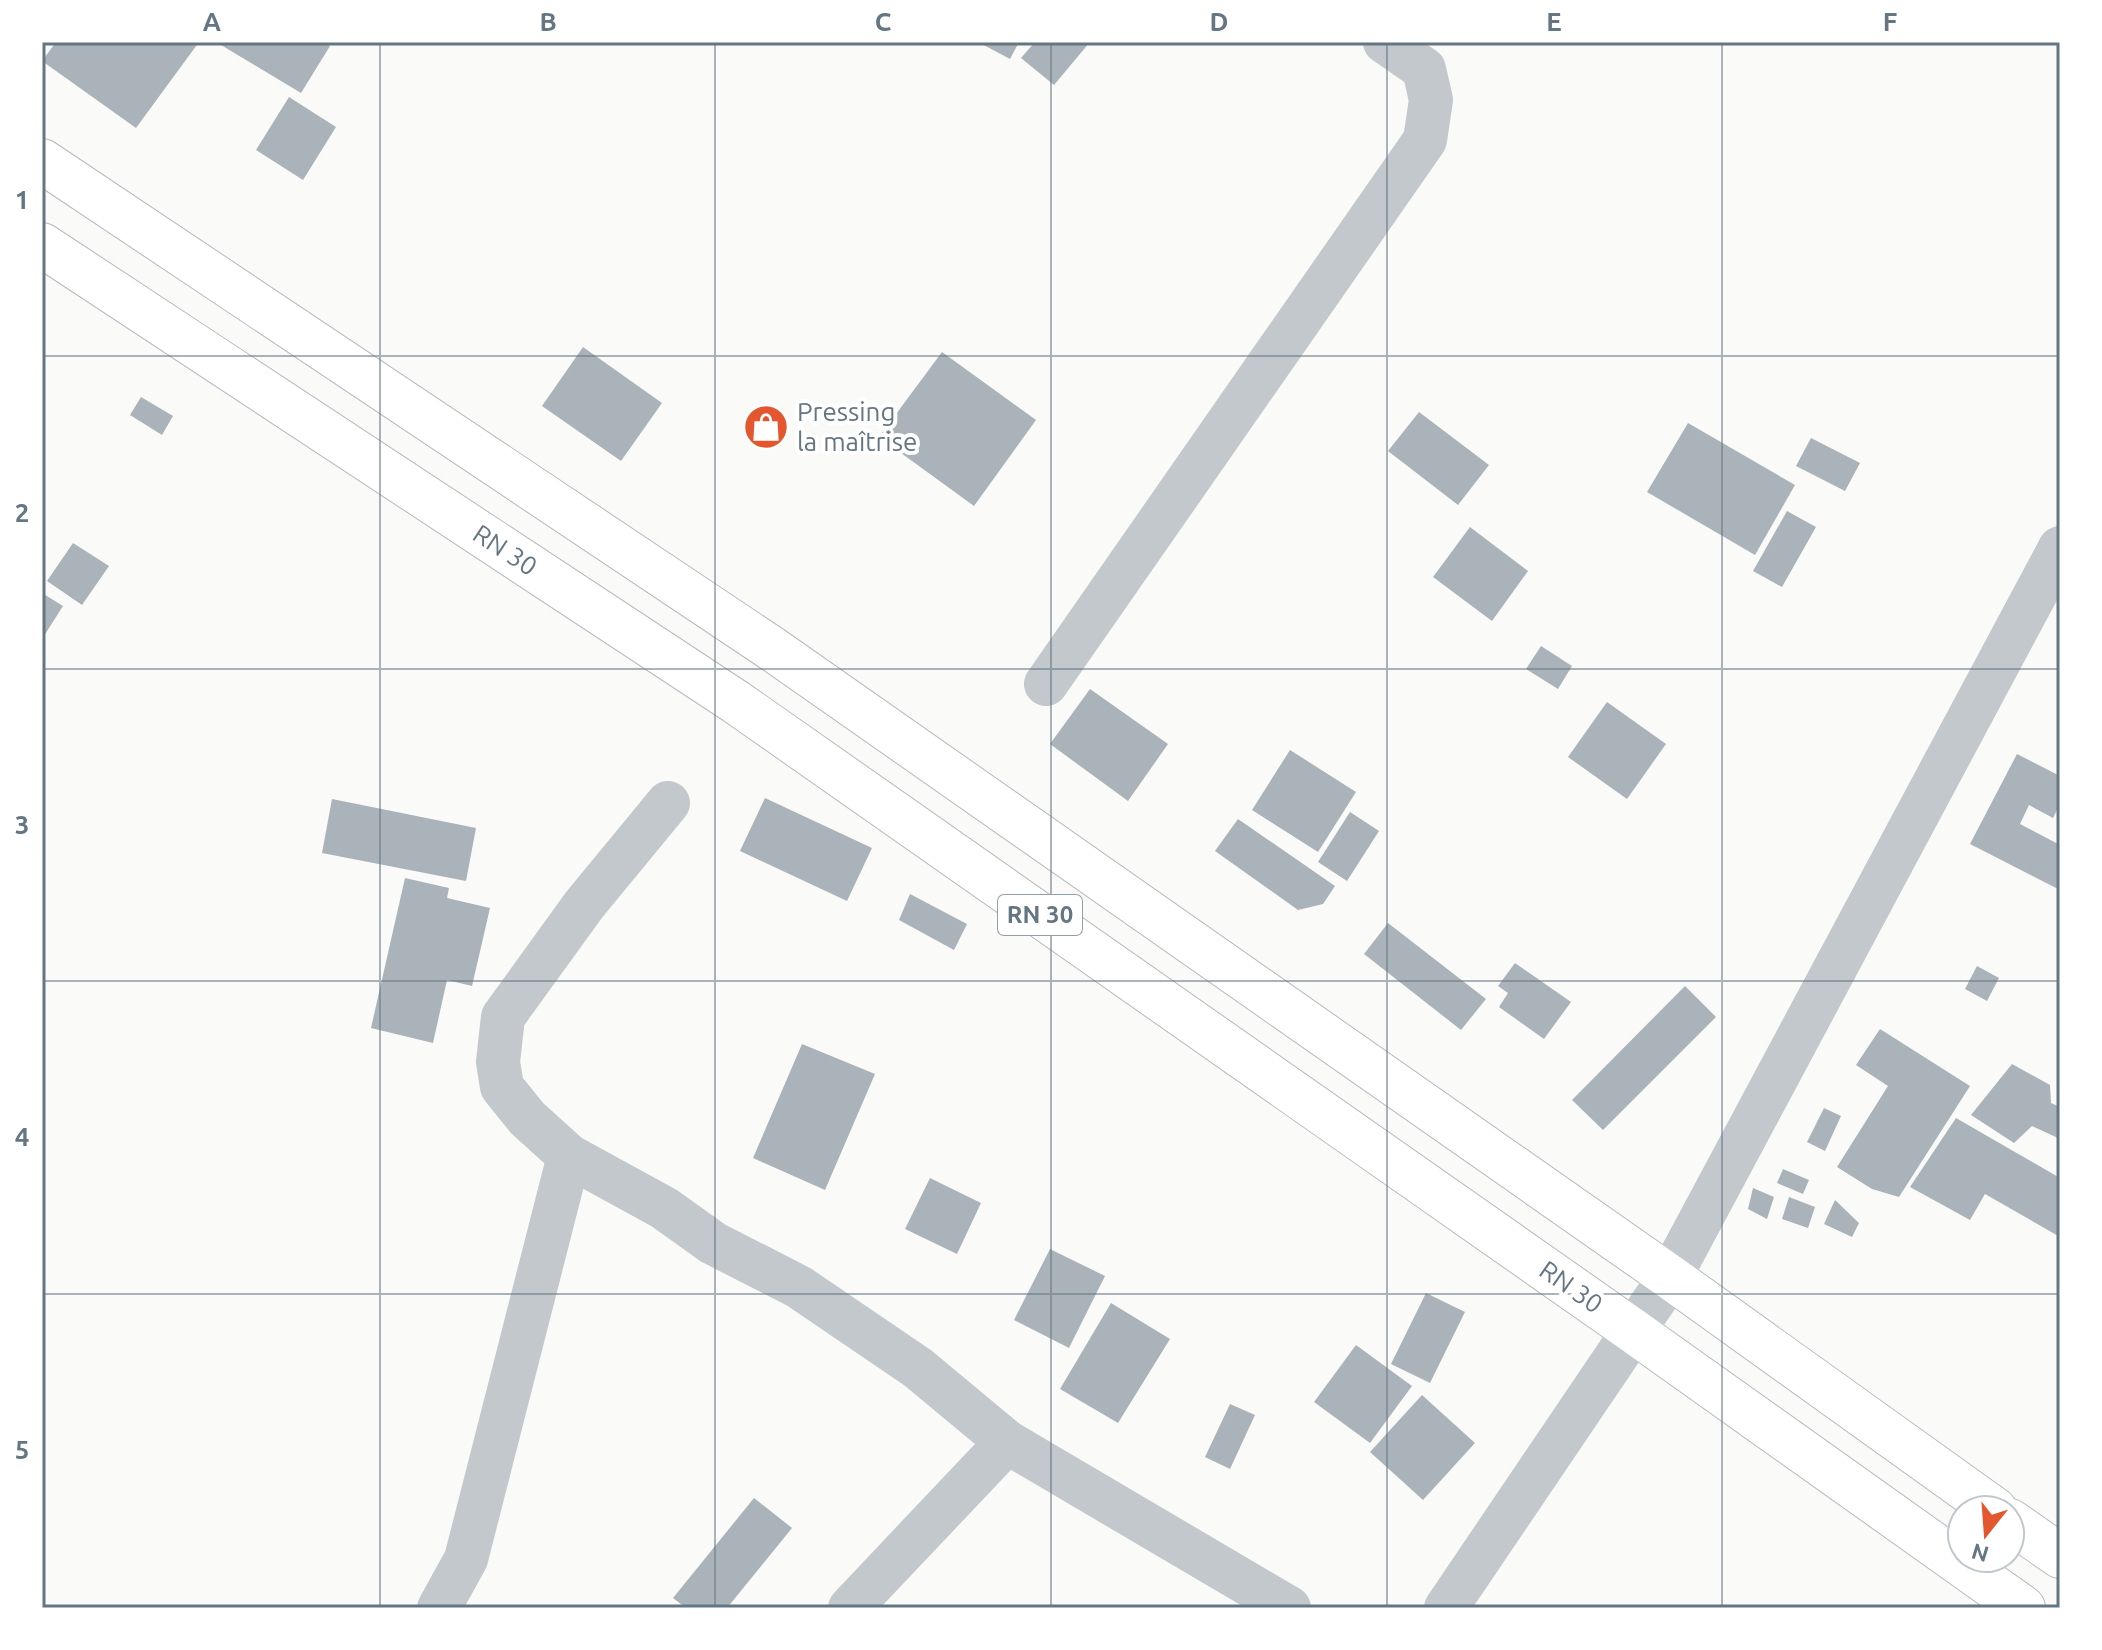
<svg xmlns="http://www.w3.org/2000/svg" width="2102" height="1650" viewBox="0 0 2102 1650" font-family="Ubuntu,sans-serif">
<style>
.building{fill:#aab3b9}
.lines{fill:none;stroke-linecap:round;stroke-linejoin:round}
.major-casing{stroke:#b5babe;stroke-width:46}
.minor{stroke:#c3c8cc;stroke-width:44}
.major{stroke:#fff;stroke-width:44}
.grid{fill:none;stroke:#657683;stroke-width:2;stroke-opacity:0.55}
.labels{text-anchor:middle;stroke-width:8;stroke-linejoin:round;paint-order:stroke}
.shield{fill:#fff;stroke:#939fa8;stroke-width:2}
.shield-label{font-size:24px;font-weight:bold;fill:#657683}
.poi-label{font-size:26px;fill:#657683;stroke:#fff;text-anchor:start}
.street-label{font-size:26px;fill:#657683;stroke:#fff}
.neatline{fill:none;stroke:#657683;stroke-width:3}
.grid-label{font-size:26px;text-anchor:middle;font-weight:bold;fill:#657683}
</style>
<rect width="100%" height="100%" fill="#fafaf8"/>
<path class="building" d="M56,42H199L136,128L42,61Z
M223,42H323L330,46L301,93L221,45Z
M978,42H1019L1010,59Z
M1035,42H1090L1054,85L1021,58Z
M289,97L336,127L303,180L256,150Z
M583,347L662,403L621,461L542,406Z
M942,352L1036,420L974,506L879,437Z
M141,397L173,416L162,435L130,415Z
M1419,412L1489,465L1458,505L1388,451Z
M1688,423L1795,485L1755,555L1647,492Z
M1811,438L1860,463L1845,491L1796,466Z
M1787,511L1816,527L1782,587L1753,571Z
M1470,527L1528,571L1492,621L1433,577Z
M73,543L109,566L82,605L47,581Z
M42,593L63,606L42,639Z
M1541,646L1572,666L1558,689L1526,669Z
M1090,689L1168,744L1128,801L1050,744Z
M1607,702L1666,744L1627,799L1568,757Z
M1290,750L1356,792L1318,852L1252,810Z
M2017,754L2060,776V804L2053,818L2029,805L2020,824L2060,845V890L1970,844Z
M765,798L872,848L847,901L740,851Z
M332,799L476,828L466,881L322,853Z
M1350,812L1379,831L1347,881L1318,862Z
M1238,819L1335,886L1323,904L1298,910L1215,851Z
M405,878L449,888L447,898L490,908L472,986L447,980L433,1043L371,1028Z
M910,894L967,924L954,950L899,920Z
M1388,923L1486,999L1461,1030L1364,954Z
M1515,963L1571,1002L1544,1039L1499,1007L1508,993L1498,986Z
M1977,966L1999,978L1987,1001L1965,989Z
M1685,986L1716,1017L1603,1130L1572,1100Z
M1880,1029L1970,1086L1899,1197L1872,1189L1837,1167L1888,1086L1856,1065Z
M802,1044L875,1074L825,1190L753,1158Z
M2012,1064L2050,1085L2051,1103L2060,1107V1139L2032,1126L2014,1143L1971,1115Z
M1824,1108L1841,1116L1825,1151L1807,1142Z
M1956,1118L2060,1178V1237L1985,1194L1970,1220L1910,1187Z
M1783,1169L1809,1180L1803,1194L1777,1183Z
M930,1178L981,1203L957,1254L905,1229Z
M1753,1188L1774,1197L1767,1219L1748,1209Z
M1789,1197L1815,1207L1808,1228L1782,1219Z
M1835,1200L1859,1223L1852,1237L1824,1224Z
M1050,1249L1105,1276L1069,1348L1014,1320Z
M1426,1293L1465,1312L1430,1383L1391,1364Z
M1111,1303L1170,1339L1118,1423L1060,1389Z
M1356,1345L1412,1386L1370,1443L1314,1402Z
M1422,1395L1475,1443L1423,1500L1370,1452Z
M1230,1404L1255,1415L1230,1469L1205,1457Z
M754,1498L792,1528L727,1608H686L673,1598Z"/>
<g class="lines">
<g class="major-casing">
<path id="major" d="M42,161L771,648L1670,1277L1995,1510
M42,245L736,702L1632,1330L2023,1608
M2010,1521L2060,1556"/>
</g>
<path class="minor" d="M1046,684L1425,140L1431,100L1424,69L1385,42
M668,803L584,905L503,1017L498,1062L502,1087L527,1118L569,1156L664,1208L713,1243L799,1287L918,1368L1007,1442L1289,1608
M439,1608L466,1559L569,1156
M850,1608L1007,1442
M1446,1608L1670,1277L2060,548"/>
<use href="#major" class="major"/>
</g>
<path class="grid" d="M380,42V1608M715,42V1608M1051,42V1608M1387,42V1608M1722,42V1608M42,356H2060M42,669H2060M42,981H2060M42,1294H2060"/>
<defs>
<g id="shop-disc" transform="scale(2.3)"><circle r="9.5" fill="#e4572e" stroke="#fff"/><path d="M-5-2.5h2.3a2.7 3.5 0 0 1 5.4 0H5L5.5 6h-11ZM-1.5-2.5h3a1.5 2.3 0 0 0-3 0Z" fill="#fff"/></g>
</defs>
<g fill-rule="evenodd">
<use href="#shop-disc" x="766" y="427"/>
</g>
<g class="labels">
<rect class="shield" x="998" y="895" width="84" height="40" rx="6"/>
<g class="shield-label">
<text x="1040" y="923">RN 30</text>
</g>
<g class="poi-label">
<text x="797" y="421">Pressing<tspan x="797" dy="30">la maîtrise</tspan></text>
</g>
<g class="street-label">
<text transform="translate(505 550) rotate(33)" y="9">RN 30</text>
<text transform="translate(1571 1287) rotate(35)" y="9">RN 30</text>
</g>
</g>
<rect width="2102" height="1650" fill="none" stroke="#ffffff" stroke-width="88"/>
<g transform="translate(1986 1534) rotate(197)"><circle r="38" fill="#ffffff" stroke="#c1c8cd" stroke-width="2"/>
<path d="M0-6L14 30L0 20L-14 30Z" fill="#e4572e"/>
<text y="-12" font-size="22" font-weight="bold" text-anchor="middle" fill="#657683">N</text>
</g>
<rect x="44" y="44" width="2014" height="1562" class="neatline"/>
<g class="grid-label">
<text x="212" y="31">A</text>
<text x="548" y="31">B</text>
<text x="883" y="31">C</text>
<text x="1219" y="31">D</text>
<text x="1554" y="31">E</text>
<text x="1890" y="31">F</text>
<text x="22" y="209">1</text>
<text x="22" y="522">2</text>
<text x="22" y="834">3</text>
<text x="22" y="1146">4</text>
<text x="22" y="1459">5</text>
</g>
</svg>
